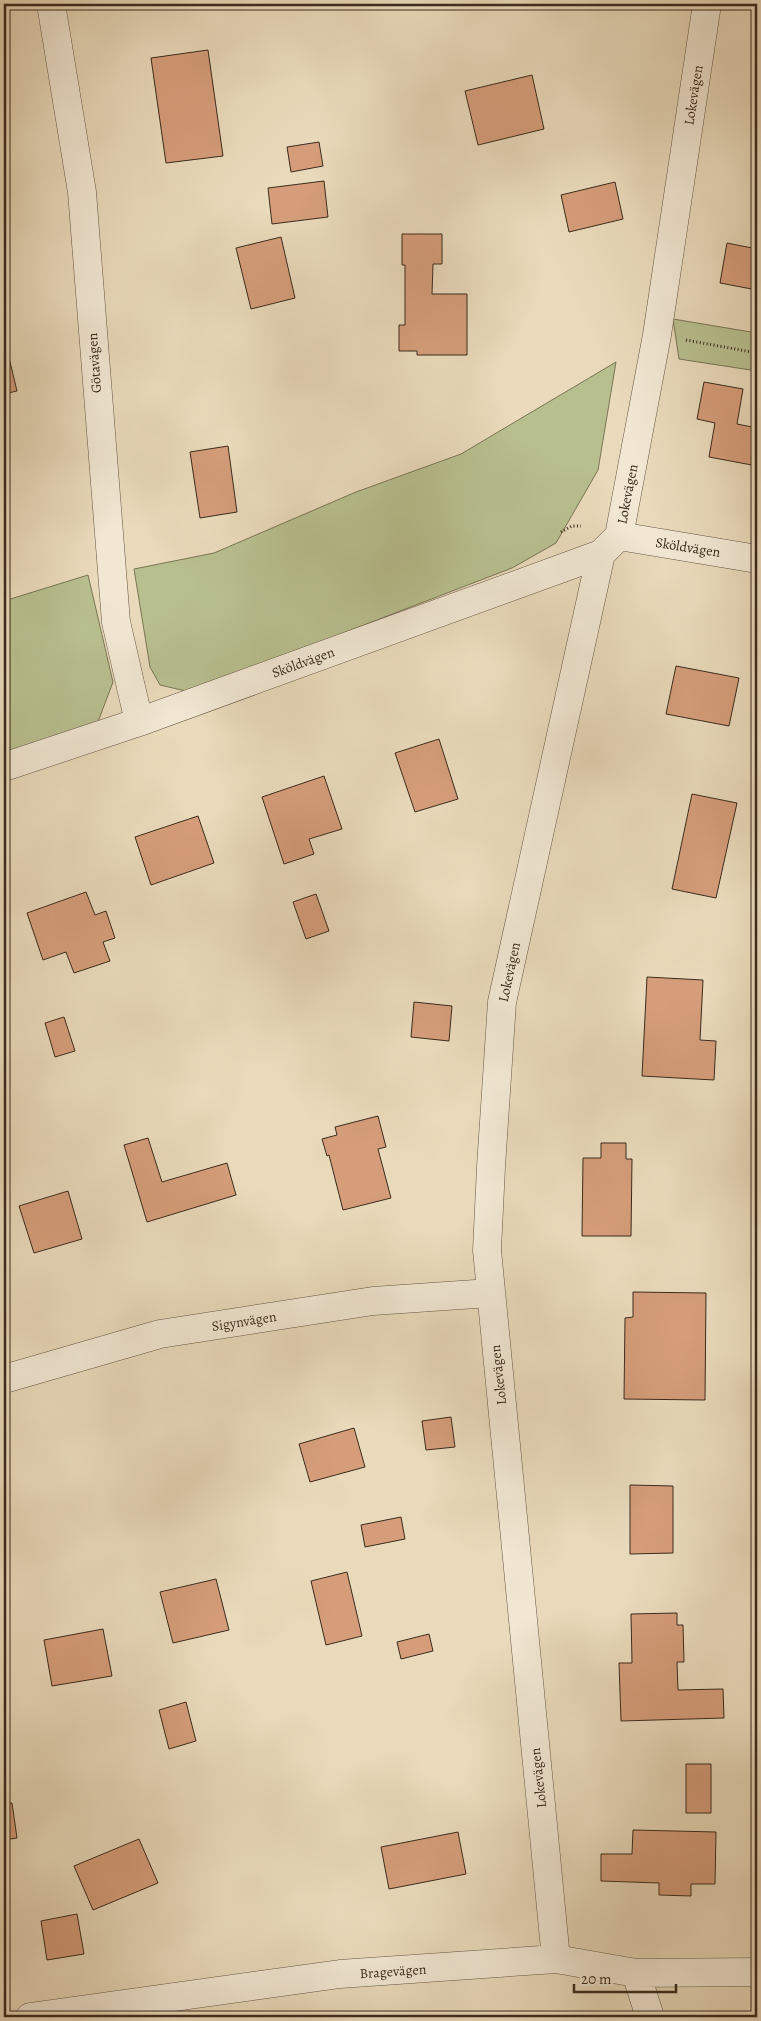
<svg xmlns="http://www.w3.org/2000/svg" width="761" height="2021" viewBox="0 0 761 2021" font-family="Alegreya,serif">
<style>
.park{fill:#b8bf8f;stroke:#797556}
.building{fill:#d59d7a;stroke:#3a2b1c}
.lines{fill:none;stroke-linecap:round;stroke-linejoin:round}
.minor-casing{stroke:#665744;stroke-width:29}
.path{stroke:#3a2b1c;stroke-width:3;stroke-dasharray:1 2.5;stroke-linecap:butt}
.minor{stroke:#f1e7d3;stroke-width:28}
.labels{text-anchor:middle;stroke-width:5;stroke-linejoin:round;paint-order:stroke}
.street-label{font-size:14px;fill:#3a2b1c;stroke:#f1e7d3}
</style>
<rect width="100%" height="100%" fill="#e9dabb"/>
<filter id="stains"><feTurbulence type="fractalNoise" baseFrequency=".004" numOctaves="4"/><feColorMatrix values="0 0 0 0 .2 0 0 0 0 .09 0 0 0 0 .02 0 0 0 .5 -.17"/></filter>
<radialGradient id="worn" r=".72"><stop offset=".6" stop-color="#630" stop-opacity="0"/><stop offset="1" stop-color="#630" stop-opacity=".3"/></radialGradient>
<path class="park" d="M673,319L757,333V371L679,359Z
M616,362L598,470L556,543L512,568L190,692L160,685L150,667L134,569L214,553L356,492L461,454Z
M88,575L113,682L96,727L4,752V601Z"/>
<path class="building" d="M208,50L223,156L166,163L151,58Z
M532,75L544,129L478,145L465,91Z
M319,142L323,166L291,172L287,147Z
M324,181L328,217L272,224L268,188Z
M615,182L623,219L569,232L561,195Z
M402,234H442V264H433L432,294H467V355H417V351H399V325H405V265H402Z
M281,237L295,298L251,309L236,248Z
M727,243L757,249V290L720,283Z
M4,337L17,391L4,394Z
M704,382L743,389L737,424L757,428V466L709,457L715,423L697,419Z
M228,446L237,512L200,518L190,452Z
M676,666L739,678L729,726L666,714Z
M439,739L458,799L415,812L395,753Z
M324,776L342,829L309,839L314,854L284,864L262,797Z
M692,794L737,803L716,898L672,889Z
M198,816L214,863L151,885L135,837Z
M86,892L95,915L106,911L115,938L103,942L110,961L74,973L66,952L43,960L27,913Z
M316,894L329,931L306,939L293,902Z
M647,977L703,980L700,1040L716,1041L714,1080L642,1076Z
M414,1002L452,1006L449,1041L411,1037Z
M64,1017L75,1051L55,1057L45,1023Z
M378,1116L386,1147L378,1149L391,1198L343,1210L329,1155L327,1156L322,1139L337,1135L335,1127Z
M148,1138L162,1182L227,1163L236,1195L147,1222L124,1145Z
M601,1143H626V1159H632L631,1236H582L583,1158H601Z
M68,1191L82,1239L34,1253L19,1206Z
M633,1292L706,1293L705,1400L624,1399L625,1318L633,1317Z
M451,1417L455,1447L426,1450L422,1421Z
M354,1428L365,1467L310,1482L299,1444Z
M630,1485L673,1486V1553L630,1554Z
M401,1517L405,1539L365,1547L361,1525Z
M347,1572L362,1636L326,1645L311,1581Z
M216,1579L229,1630L173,1643L160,1592Z
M677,1613V1625H683L684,1662H677L678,1690L723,1689L724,1718L621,1721L619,1663H632L631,1614Z
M103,1629L112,1676L52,1686L44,1640Z
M429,1634L433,1651L401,1659L397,1642Z
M186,1702L196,1741L169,1749L159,1710Z
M686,1764H711V1813H686Z
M12,1803L17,1838L4,1840V1804Z
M633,1830L716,1832L715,1884H691V1896L659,1895V1883L601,1881V1854H632Z
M458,1832L466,1874L389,1889L381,1847Z
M139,1839L158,1883L93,1910L74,1866Z
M77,1914L84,1954L47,1960L41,1921Z"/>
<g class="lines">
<g class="minor-casing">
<path id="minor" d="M51,4L82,192L116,622L139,722
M619,536L757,559
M4,767L139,722L601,554
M4,1379L160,1334L373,1301L490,1293
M556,1959L487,1250L491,1167L502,1002L601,554L619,536L657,335L707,4
M636,1973L650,2017
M30,2017L340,1974L556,1959L636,1973L757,1972"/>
</g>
<path class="path" d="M686,340L757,353
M561,532L572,526H581"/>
<use href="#minor" class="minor"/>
</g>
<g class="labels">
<g class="street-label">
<text transform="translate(693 95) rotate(-81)" y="5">Lokevägen</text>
<text transform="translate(94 363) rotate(-94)" y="5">Götavägen</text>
<text transform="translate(627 494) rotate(-79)" y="5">Lokevägen</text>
<text transform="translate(688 547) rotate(9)" y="5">Sköldvägen</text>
<text transform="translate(303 662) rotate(-20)" y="5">Sköldvägen</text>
<text transform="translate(509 972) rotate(-78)" y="5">Lokevägen</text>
<text transform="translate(244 1321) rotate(-9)" y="5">Sigynvägen</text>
<text transform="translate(498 1375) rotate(-96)" y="5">Lokevägen</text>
<text transform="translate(538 1778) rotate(-96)" y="5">Lokevägen</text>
<text transform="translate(393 1971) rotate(-4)" y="5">Bragevägen</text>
</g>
</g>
<rect width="761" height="2021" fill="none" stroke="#e9dabb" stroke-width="20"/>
<rect x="5" y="5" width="751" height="2011" fill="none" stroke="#3a2b1c" stroke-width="2.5"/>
<rect x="10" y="10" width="741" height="2001" fill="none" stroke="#3a2b1c"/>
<path d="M574 1984v8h102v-8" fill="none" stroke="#3a2b1c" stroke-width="2.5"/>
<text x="581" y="1984" font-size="15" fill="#3a2b1c" stroke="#f1e7d3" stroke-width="4" paint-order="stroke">20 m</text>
<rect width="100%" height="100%" filter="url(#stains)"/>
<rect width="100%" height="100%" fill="url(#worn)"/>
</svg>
